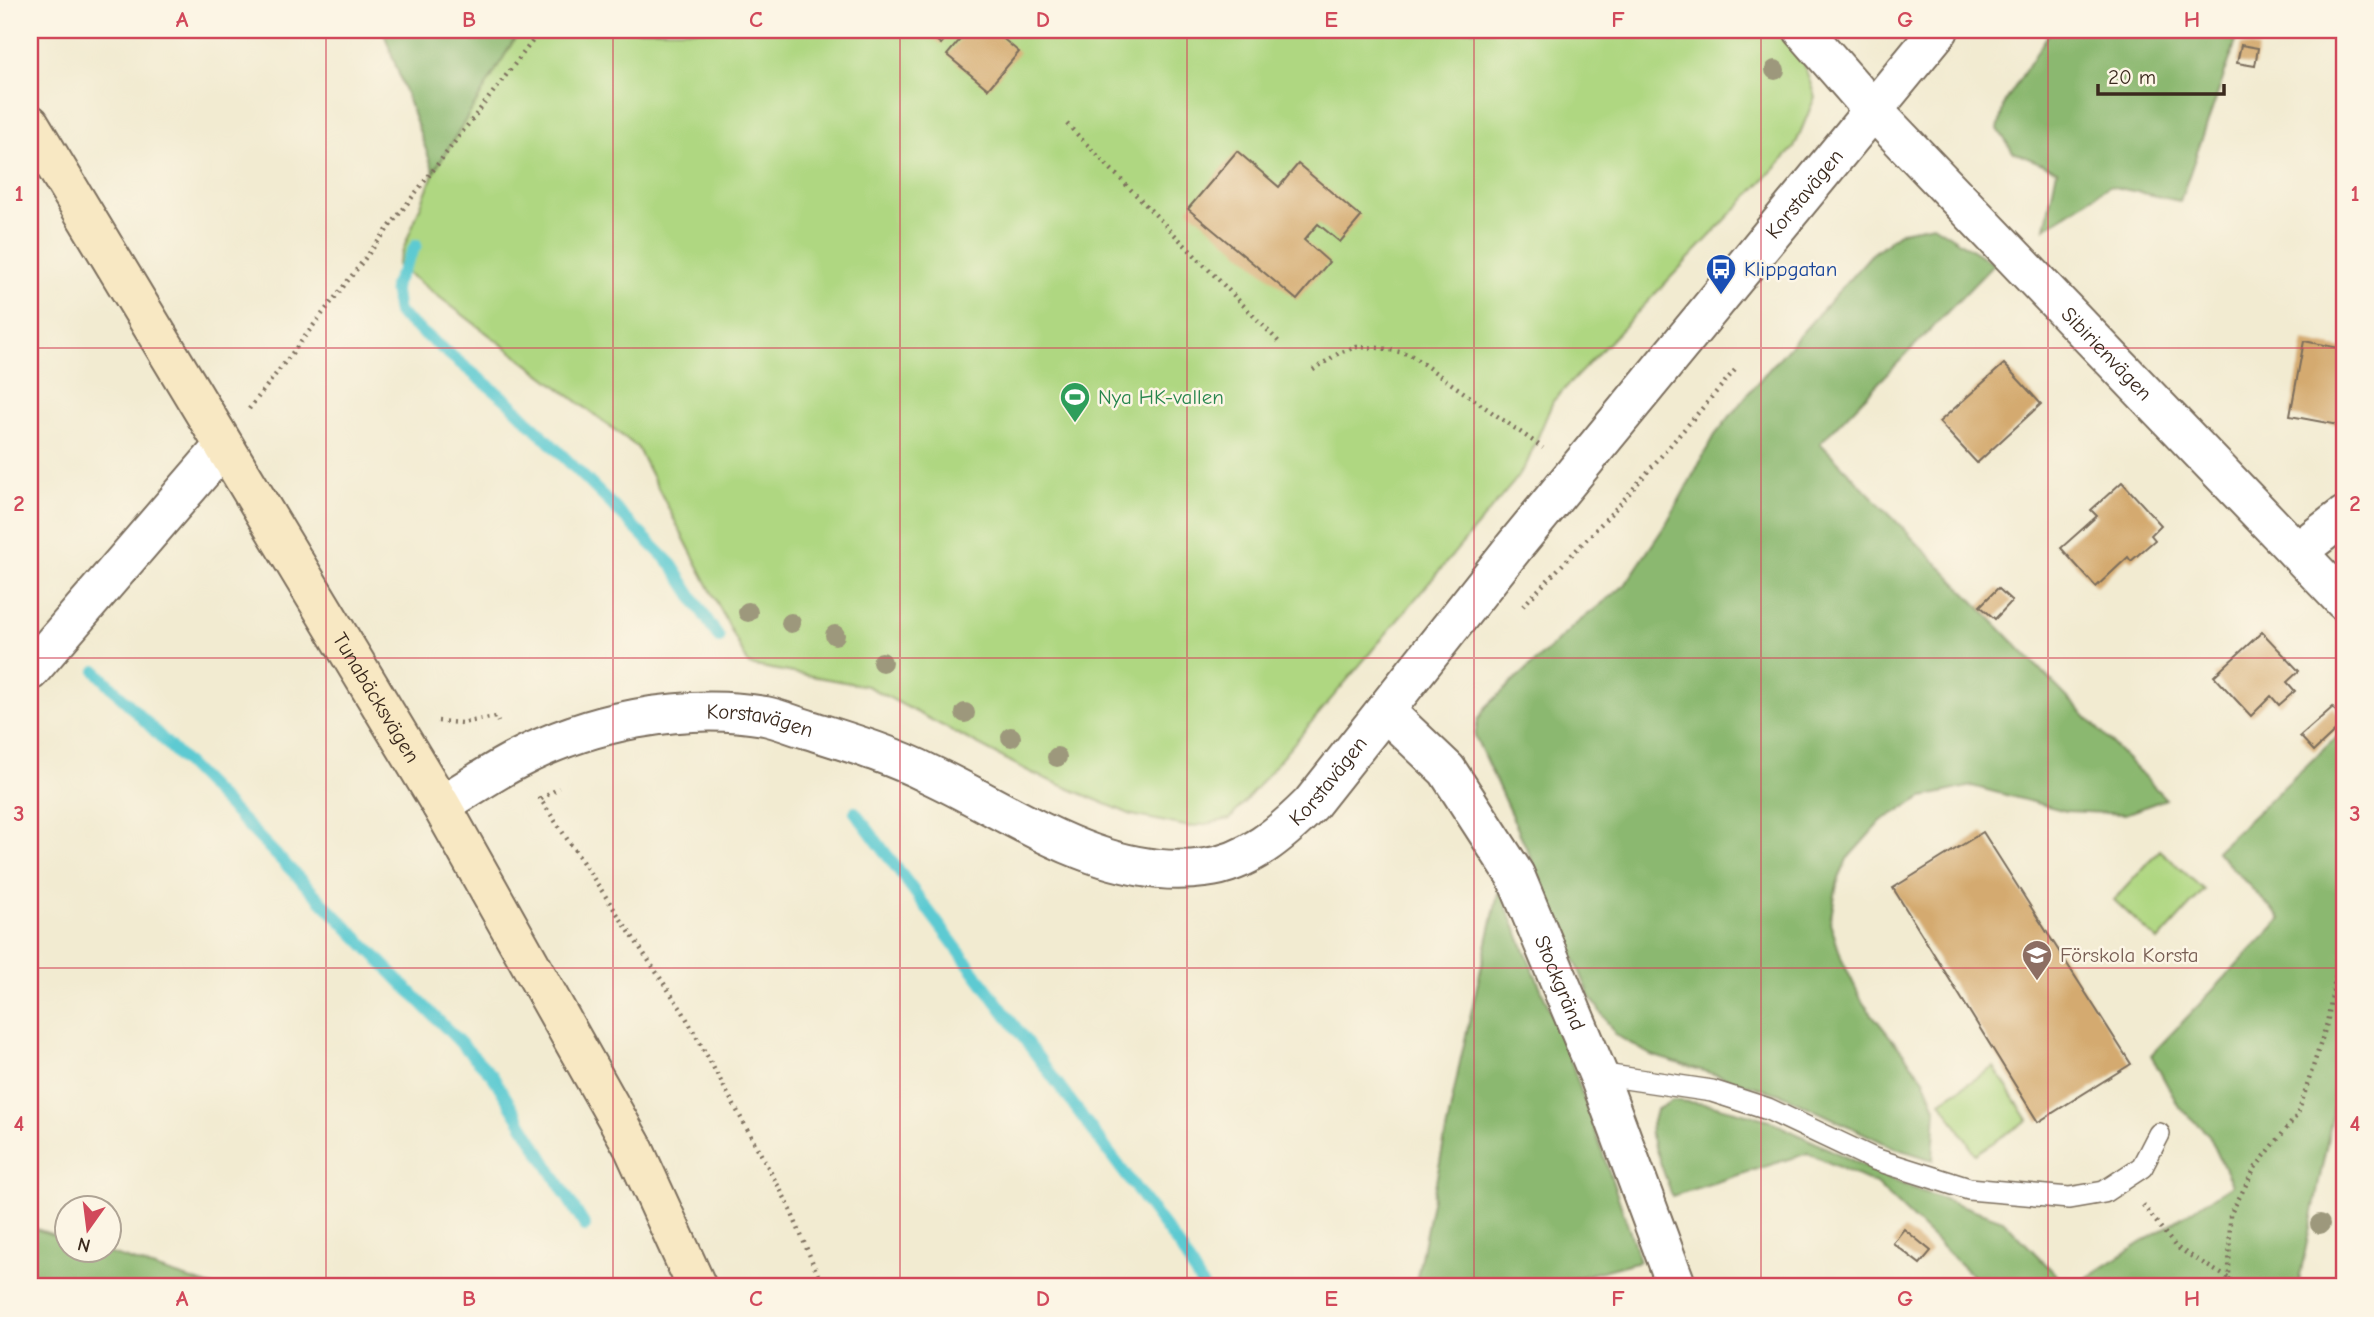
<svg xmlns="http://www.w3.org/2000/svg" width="2374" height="1317" viewBox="0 0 2374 1317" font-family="'Comic Neue',sans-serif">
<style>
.green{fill:#afd781;stroke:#758050;stroke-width:2}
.forest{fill:#8bb86f;stroke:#637146;stroke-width:2}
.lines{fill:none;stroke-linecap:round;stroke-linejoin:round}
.stream{stroke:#5dcad2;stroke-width:12}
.building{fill:#d4aa70}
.lane-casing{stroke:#7b6e5d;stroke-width:24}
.street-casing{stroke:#7b6e5d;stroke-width:42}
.secondary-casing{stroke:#7b6e5d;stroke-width:42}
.path{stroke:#7b6e5d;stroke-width:4.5;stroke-dasharray:2 5;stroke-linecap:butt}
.lane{stroke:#fff;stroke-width:21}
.street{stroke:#fff;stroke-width:38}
.secondary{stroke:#f8e8c3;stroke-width:38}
.tree{fill:#9d987c}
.grid{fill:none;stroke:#d1495b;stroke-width:2;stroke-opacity:0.55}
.labels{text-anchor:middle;stroke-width:5;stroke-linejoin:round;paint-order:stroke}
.street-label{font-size:21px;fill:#3b2a1e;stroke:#fcf5e5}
.transit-label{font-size:21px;fill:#164399;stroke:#fcf5e5;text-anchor:start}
.leisure-label{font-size:21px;fill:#27864d;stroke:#fcf5e5;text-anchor:start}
.education-label{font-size:21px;fill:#785e54;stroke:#fcf5e5;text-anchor:start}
.neatline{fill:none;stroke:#d1495b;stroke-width:2.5}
.grid-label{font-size:23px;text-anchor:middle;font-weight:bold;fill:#d1495b}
</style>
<rect width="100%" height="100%" fill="#fcf5e5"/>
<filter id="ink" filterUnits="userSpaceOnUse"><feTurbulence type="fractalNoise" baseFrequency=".0143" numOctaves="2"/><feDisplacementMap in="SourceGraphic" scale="14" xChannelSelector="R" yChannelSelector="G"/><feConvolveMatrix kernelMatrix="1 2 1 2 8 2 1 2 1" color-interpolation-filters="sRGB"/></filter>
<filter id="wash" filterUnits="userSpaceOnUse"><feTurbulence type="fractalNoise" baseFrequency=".00686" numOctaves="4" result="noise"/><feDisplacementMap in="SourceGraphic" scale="28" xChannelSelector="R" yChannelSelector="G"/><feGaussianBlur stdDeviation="1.57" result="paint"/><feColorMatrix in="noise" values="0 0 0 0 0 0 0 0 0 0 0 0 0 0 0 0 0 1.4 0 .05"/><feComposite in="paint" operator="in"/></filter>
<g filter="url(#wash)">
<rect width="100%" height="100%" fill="#f2ebd1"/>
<path class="green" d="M520,30H1782L1798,46L1815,97L1794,148L1553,401L1527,463L1514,482L1230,819L1190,827L1132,815L1032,773L867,686L749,665L637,447L397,265L434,172Z
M2160,850L2204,890L2158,941L2114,900Z
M1994,1067L2028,1120L1975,1154L1941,1101Z"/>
<path class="forest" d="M383,30H520L434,172Z
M2051,30H2240L2180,201L2109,186L2045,228L2057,170L2013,152L1998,129L2004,104Z
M1933,225L1994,264L1820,443L2166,799L2125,814L2066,811L1972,786L1923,797L1881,821L1847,859L1837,884L1830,922L1842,960L1863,1003L1924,1079L1936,1108L1933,1160L1895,1148L1783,1095L1651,1055L1616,1035L1590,996L1543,884L1475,736L1478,720L1486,707L1576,624L1625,585L1666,524L1715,435L1756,384L1871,255L1902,231Z
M2344,730V1057L2298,1287H2072L2232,1185L2209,1135L2179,1107L2151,1055L2281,919L2216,851Z
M1499,889L1567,1050L1640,1261L1541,1287H1415L1460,1062Z
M1673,1100L1712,1105L1766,1119L1904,1185L2003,1220L2068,1287H1984L1876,1184L1808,1153L1672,1196L1650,1133L1656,1110Z
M30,1227L66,1239V1250L102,1251L214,1287H30Z"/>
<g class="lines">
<path class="stream" d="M416,245L394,286L398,313L510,403L672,565L719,638
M96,671L492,1075L585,1226
M855,812L1181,1249L1203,1287"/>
</g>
<g id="blocks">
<path class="building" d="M923,30H952L941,44Z
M968,30H993L1019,52L988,89L947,55Z
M2241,45L2258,48L2255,66L2237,63Z
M1237,151L1279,187L1298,164L1361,217L1340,242L1318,224L1304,240L1329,262L1297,300L1188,209Z
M2304,341L2344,349V426L2290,416Z
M2004,364L2041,404L1977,463L1939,422Z
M2122,482L2161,525L2151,535L2155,540L2131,561L2128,557L2096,587L2061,548L2097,516L2091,510Z
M1998,588L2012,601L1995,619L1980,606Z
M2262,632L2299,671L2287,682L2295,691L2279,705L2271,696L2251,716L2214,676Z
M2333,707L2344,723L2314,751L2300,736Z
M1983,832L2131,1064L2038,1122L1893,888Z
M1904,1229L1931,1251L1920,1264L1893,1243Z"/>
</g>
</g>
<g filter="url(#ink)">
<use href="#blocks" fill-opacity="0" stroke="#7b6e5d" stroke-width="2"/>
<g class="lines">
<g class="lane-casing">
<path id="lane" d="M1598,1074L1712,1091L1768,1109L1874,1159L1969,1189L2069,1198L2104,1192L2142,1167L2159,1134"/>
</g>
<g class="street-casing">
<g id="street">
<path id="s1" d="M1803,30L1871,108L2344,601"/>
<path d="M2297,552L2344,516"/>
<path d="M30,671L223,447"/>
<path id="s2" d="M1386,712L1447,770L1515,875L1598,1074L1677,1287"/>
<path id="s3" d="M441,805C465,791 489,774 514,761C587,722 683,702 765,716C780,719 795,726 810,730C851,743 891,755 929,774C1015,814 1104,882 1205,868C1248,863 1282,833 1311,804L1514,547L1939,30"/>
</g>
</g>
<g class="secondary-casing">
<g id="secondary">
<path id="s4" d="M30,124L441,805L633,1147L697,1287"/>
</g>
</g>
<path class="path" d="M1067,124L1281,344
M1313,370L1339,353L1356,347L1381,348L1409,354L1543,448
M249,409L541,30
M1523,606L1620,504L1735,370
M438,721L461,723L496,717L498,722
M539,797L683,1012L787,1202L823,1287
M541,799L559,788
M2143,1205L2176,1247L2228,1278
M2232,1287L2229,1278L2230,1215L2255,1168L2298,1114L2327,1023L2344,930"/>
<use href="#lane" class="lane"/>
<use href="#street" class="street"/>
<use href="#secondary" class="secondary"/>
</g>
<g class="tree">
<circle cx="1775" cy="70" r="10"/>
<circle cx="748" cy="612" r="10"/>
<circle cx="791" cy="623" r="10"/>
<circle cx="835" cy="635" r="10"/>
<circle cx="882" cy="662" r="10"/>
<circle cx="965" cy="713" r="10"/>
<circle cx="1011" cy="737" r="10"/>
<circle cx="1057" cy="757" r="10"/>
<circle cx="2320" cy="1224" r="10"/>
</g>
</g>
<path class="grid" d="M326,30V1287M613,30V1287M900,30V1287M1187,30V1287M1474,30V1287M1761,30V1287M2048,30V1287M30,348H2344M30,658H2344M30,968H2344"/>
<defs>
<g id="bus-pin" transform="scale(1.575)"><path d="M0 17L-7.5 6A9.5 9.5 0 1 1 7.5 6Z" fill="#1a4fb4" stroke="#fcf5e5"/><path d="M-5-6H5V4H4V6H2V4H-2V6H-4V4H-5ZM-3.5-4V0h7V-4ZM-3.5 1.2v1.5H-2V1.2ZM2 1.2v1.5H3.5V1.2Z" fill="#fff"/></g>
<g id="stadium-pin" transform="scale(1.575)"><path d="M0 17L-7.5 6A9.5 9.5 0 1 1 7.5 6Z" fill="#2e9e5b" stroke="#fcf5e5"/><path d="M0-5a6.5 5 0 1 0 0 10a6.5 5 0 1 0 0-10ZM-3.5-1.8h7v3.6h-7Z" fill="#fff"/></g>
<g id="school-pin" transform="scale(1.575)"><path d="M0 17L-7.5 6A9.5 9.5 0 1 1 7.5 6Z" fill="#8d6e63" stroke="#fcf5e5"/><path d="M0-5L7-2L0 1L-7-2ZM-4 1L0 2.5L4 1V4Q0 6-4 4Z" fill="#fff"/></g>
</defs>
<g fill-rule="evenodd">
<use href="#bus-pin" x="1721" y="269"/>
<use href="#stadium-pin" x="1075" y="397"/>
<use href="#school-pin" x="2037" y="955"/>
</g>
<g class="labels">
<g class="street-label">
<text dy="7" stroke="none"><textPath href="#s3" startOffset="1726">Korstavägen</textPath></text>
<text dy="7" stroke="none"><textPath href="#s1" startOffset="444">Sibirienvägen</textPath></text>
<text dy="7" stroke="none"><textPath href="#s4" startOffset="670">Tunabäcksvägen</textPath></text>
<text dy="7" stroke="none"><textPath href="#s3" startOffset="340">Korstavägen</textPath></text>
<text dy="7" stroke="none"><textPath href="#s3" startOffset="970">Korstavägen</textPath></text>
<text dy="7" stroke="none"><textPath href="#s2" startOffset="326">Stockgränd</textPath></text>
</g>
<g class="transit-label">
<text x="1744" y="276">Klippgatan</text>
</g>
<g class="leisure-label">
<text x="1098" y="404">Nya HK-vallen</text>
</g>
<g class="education-label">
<text x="2060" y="962">Förskola Korsta</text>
</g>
</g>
<rect width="2374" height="1317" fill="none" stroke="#fcf5e5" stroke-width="77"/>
<g transform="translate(88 1229) rotate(194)"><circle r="33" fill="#fcf5e5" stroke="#afa495" stroke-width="2"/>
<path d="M0-5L12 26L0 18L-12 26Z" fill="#d1495b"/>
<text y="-10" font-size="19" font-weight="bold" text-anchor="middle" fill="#3b2a1e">N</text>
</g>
<path d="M2098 84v10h126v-10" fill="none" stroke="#3b2a1e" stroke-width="3.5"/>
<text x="2108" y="84" font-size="21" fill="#3b2a1e" stroke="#fcf5e5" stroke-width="5" paint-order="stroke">20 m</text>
<rect x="38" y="38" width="2298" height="1240" class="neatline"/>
<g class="grid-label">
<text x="182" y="27">A</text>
<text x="469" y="27">B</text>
<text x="756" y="27">C</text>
<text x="1043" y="27">D</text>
<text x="1331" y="27">E</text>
<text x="1618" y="27">F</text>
<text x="1905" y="27">G</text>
<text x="2192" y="27">H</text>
<text x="19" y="201">1</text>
<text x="2355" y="201">1</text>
<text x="19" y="511">2</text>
<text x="2355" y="511">2</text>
<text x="19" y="821">3</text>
<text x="2355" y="821">3</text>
<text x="19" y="1131">4</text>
<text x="2355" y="1131">4</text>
<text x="182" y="1306">A</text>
<text x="469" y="1306">B</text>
<text x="756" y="1306">C</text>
<text x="1043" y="1306">D</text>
<text x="1331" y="1306">E</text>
<text x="1618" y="1306">F</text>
<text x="1905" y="1306">G</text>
<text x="2192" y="1306">H</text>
</g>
</svg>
